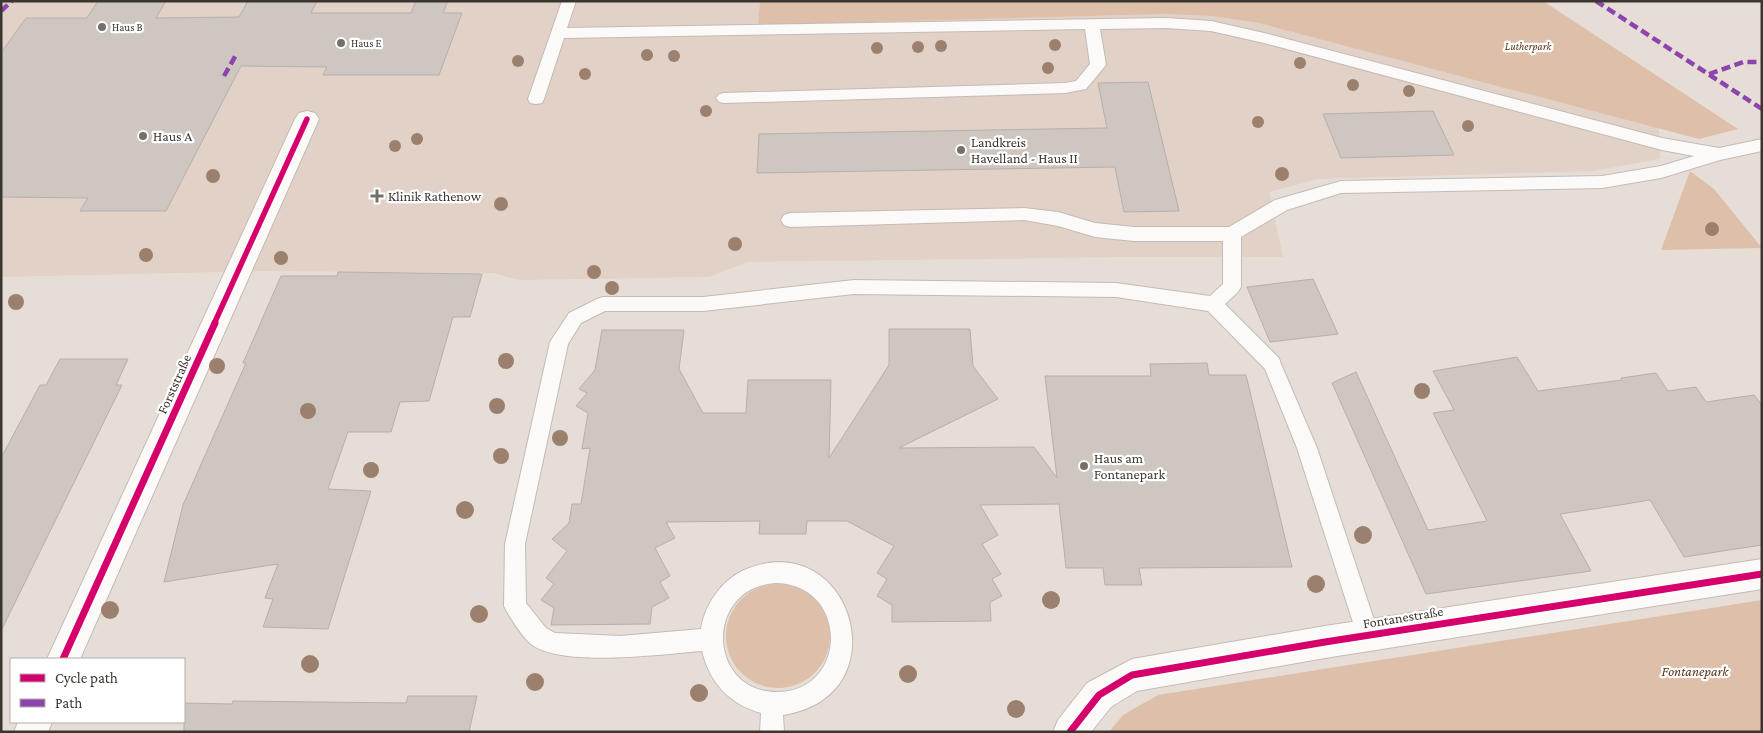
<svg xmlns="http://www.w3.org/2000/svg" width="1763" height="733" viewBox="0 0 1763 733" font-family="'Crimson Pro',serif">
<style>
.built{fill:#e2d1c7}
.green{fill:#debfa9}
.building{fill:#cec6c1;stroke:#b7afaa}
.lines{fill:none;stroke-linecap:round;stroke-linejoin:round}
.service-casing{stroke:#c3bbb6;stroke-width:2}
.pedestrian-casing{stroke:#c3bbb6;stroke-width:2}
.minor-casing{stroke:#c3bbb6;stroke-width:2}
.service{fill:#fbfaf9;fill-rule:evenodd}
.pedestrian{fill:#fbfaf9;fill-rule:evenodd}
.minor{fill:#fbfaf9;fill-rule:evenodd}
.quiet{stroke:#8e44ad;stroke-width:4.5;stroke-dasharray:9 4.5;stroke-linecap:butt}
.cycleway-far1-casing{stroke:#fff;stroke-width:8}
.cycleway-casing{stroke:#fff;stroke-width:10}
.cycleway-far1{stroke:#d6006c;stroke-width:5.5}
.cycleway{stroke:#d6006c;stroke-width:7}
.tree{fill:#9b816d}
.poi-dot{fill:#77706a;stroke:#fff;stroke-width:2}
.labels{text-anchor:middle;stroke-width:4.5;stroke-linejoin:round;paint-order:stroke}
.far-poi-label{font-size:11px;fill:#3b3530;stroke:#fff;text-anchor:start}
.far-park-label{font-size:11px;font-style:italic;fill:#5c3616;stroke:#fff}
.poi-label{font-size:14px;fill:#3b3530;stroke:#fff;text-anchor:start}
.street-label{font-size:14px;fill:#3b3530;stroke:#fff}
.park-label{font-size:14px;font-style:italic;fill:#5c3616;stroke:#fff}
</style>
<rect width="100%" height="100%" fill="#e7ddd7"/>
<path class="built" d="M1,1H760L759,25L1165,14L1212,16L1259,23L1659,127L1660,159L1593,171L1318,179L1269,192L1283,257H1122L748,262L709,277L519,280L493,273L265,271L1,277Z"/>
<path class="green" d="M760,1H1543L1738,129L1699,139L1259,23L1212,16L1165,14L758,25Z
M1690,171L1714,189L1762,248L1661,250Z
M726 636a52 52 0 1 1 104 0a52 52 0 1 1-104 0Z
M1762,600V732H1109L1123,715L1158,695Z"/>
<path class="building" d="M98,1H166L156,18L239,17L248,1H317L311,13H411L416,1H448L443,13H462L439,75H323L327,67L241,66L166,211H80L88,198L1,197V53L26,18H87Z
M1148,82L1179,211L1124,212L1115,167L757,173L759,134L1107,128L1098,83Z
M1433,111L1454,155L1341,158L1323,114Z
M338,272L482,274L470,317H453L429,401L400,402L391,432H348L328,489L371,491L328,629L263,627L273,599L265,598L278,564L164,582L183,505L246,363H243L281,276H337Z
M1313,279L1338,334L1270,342L1247,287Z
M889,329H970L973,366L998,399L899,448L1034,447L1057,478L1045,376H1151L1150,364L1207,363L1209,375H1246L1292,567L1139,568L1142,585H1105L1103,568H1066L1059,504L980,505L998,535L982,544L1001,574L992,579L1002,596L990,602L991,621L892,622V605L877,596L887,579L877,573L894,546L847,521H807L806,534H759L760,521L666,522L675,538L655,548L670,576L660,582L669,598L652,607L650,624L551,625L554,608L541,600L554,584L546,578L567,551L552,539L569,523L572,504H581L590,448L582,449L588,413L576,406L587,393L579,389L595,370L602,330H684L679,369L703,413H746L748,380H831L829,458L889,365Z
M1517,357L1538,391L1622,380L1621,378L1656,373L1668,391L1696,387L1706,402L1754,395L1762,405V545L1684,557L1650,500L1620,505L1560,514L1591,571L1426,594L1332,383L1356,372L1428,530L1487,521L1433,413L1454,410L1433,371Z
M60,359H128L116,385H122L1,631V458L40,385H46Z
M408,696H477L469,732H184V703L232,704L233,701L406,703Z"/>
<g class="lines">
<g class="service-casing">
<path id="service" d="M562,1H576L567,28L1166,18L1211,21L1264,33L1662,138L1719,148L1762,139V151L1720,160L1661,178L1602,188L1341,193L1287,210L1241,237V287L1238,292L1225,304L1279,358L1281,364L1317,448L1379,635L1376,643L1368,646L1360,643L1357,635L1297,448L1265,369L1208,311L1116,297L854,294L703,311H605L581,323L568,344L525,544L526,603L546,628L555,633L620,636L701,629C705,604 721,581 744,570C852,524 903,697 783,715L784,732H760L761,713C729,704 710,683 702,651C663,654 561,668 531,644C522,637 509,616 504,606L505,544L550,342L569,313L597,299L603,297H703L854,280L1116,283L1210,296L1223,284V241H1134L1095,237L1058,226L1024,220L790,227L784,225L781,220L784,215L790,213L1024,208L1058,212L1095,223L1134,227H1229L1275,200L1341,181L1602,176L1661,166L1694,156L1662,150L1264,43L1211,31L1166,28L1100,29L1106,65L1086,89L1065,93L724,103L719,102L716,98L719,94L724,93L1065,83L1076,81L1090,64L1085,29L564,38L544,99L542,103L536,104L530,103L528,99ZM777,583C850,586 848,692 777,692C706,692 704,586 777,583Z"/>
</g>
<g class="pedestrian-casing">
<path id="pedestrian" d="M1325,626L1336,631L1341,642L1336,653L1325,658L1137,691L1111,707L1091,732H1053L1058,720L1087,683L1132,659Z"/>
</g>
<g class="minor-casing">
<path id="minor" d="M307,111L315,113L319,119L80,659H47L295,119L299,113Z
M1762,559V589L1325,658L1314,653L1309,642L1314,631L1325,626Z
M18,722H52L48,732H14Z"/>
</g>
<use href="#service" class="service"/>
<use href="#pedestrian" class="pedestrian"/>
<use href="#minor" class="minor"/>
<path class="quiet" d="M1596,1L1762,109
M1,11L12,1
M1709,74L1743,62H1762
M224,76L236,55"/>
<g class="cycleway-far1-casing">
<path id="cycleway-far1" d="M214,324L307,119"/>
</g>
<g class="cycleway-casing">
<path id="cycleway" d="M63,659L215,323
M1070,732L1099,695L1132,675L1325,642L1762,574"/>
</g>
<use href="#cycleway-far1" class="cycleway-far1"/>
<use href="#cycleway" class="cycleway"/>
</g>
<g class="tree">
<circle cx="1055" cy="45" r="6"/>
<circle cx="941" cy="46" r="6"/>
<circle cx="918" cy="47" r="6"/>
<circle cx="877" cy="48" r="6"/>
<circle cx="647" cy="55" r="6"/>
<circle cx="674" cy="56" r="6"/>
<circle cx="518" cy="61" r="6"/>
<circle cx="1300" cy="63" r="6"/>
<circle cx="1048" cy="68" r="6"/>
<circle cx="585" cy="74" r="6"/>
<circle cx="1353" cy="85" r="6"/>
<circle cx="1409" cy="91" r="6"/>
<circle cx="706" cy="111" r="6"/>
<circle cx="1258" cy="122" r="6"/>
<circle cx="1468" cy="126" r="6"/>
<circle cx="417" cy="139" r="6"/>
<circle cx="395" cy="146" r="6"/>
<circle cx="1282" cy="174" r="7"/>
<circle cx="213" cy="176" r="7"/>
<circle cx="501" cy="204" r="7"/>
<circle cx="1712" cy="229" r="7"/>
<circle cx="735" cy="244" r="7"/>
<circle cx="146" cy="255" r="7"/>
<circle cx="281" cy="258" r="7"/>
<circle cx="594" cy="272" r="7"/>
<circle cx="612" cy="288" r="7"/>
<circle cx="16" cy="302" r="8"/>
<circle cx="506" cy="361" r="8"/>
<circle cx="217" cy="366" r="8"/>
<circle cx="1422" cy="391" r="8"/>
<circle cx="497" cy="406" r="8"/>
<circle cx="308" cy="411" r="8"/>
<circle cx="560" cy="438" r="8"/>
<circle cx="501" cy="456" r="8"/>
<circle cx="371" cy="470" r="8"/>
<circle cx="465" cy="510" r="9"/>
<circle cx="1363" cy="535" r="9"/>
<circle cx="1316" cy="584" r="9"/>
<circle cx="1051" cy="600" r="9"/>
<circle cx="110" cy="610" r="9"/>
<circle cx="479" cy="614" r="9"/>
<circle cx="310" cy="664" r="9"/>
<circle cx="908" cy="674" r="9"/>
<circle cx="535" cy="682" r="9"/>
<circle cx="699" cy="693" r="9"/>
<circle cx="1016" cy="709" r="9"/>
</g>
<g class="poi-dot">
<circle cx="102" cy="27" r="5"/>
<circle cx="341" cy="43" r="5"/>
<circle cx="143" cy="136" r="5"/>
<circle cx="961" cy="150" r="5"/>
<path d="M374.5 188.5h5v5h5v5h-5v5h-5v-5h-5v-5h5z"/>
<circle cx="1084" cy="466" r="5"/>
</g>
<g class="labels">
<g class="far-poi-label">
<text x="112" y="31">Haus B</text>
<text x="351" y="47">Haus E</text>
</g>
<g class="far-park-label">
<text x="1528" y="50">Lutherpark</text>
</g>
<g class="poi-label">
<text x="153" y="141">Haus A</text>
<text x="971" y="147">Landkreis<tspan x="971" dy="16">Havelland - Haus II</tspan></text>
<text x="388" y="201">Klinik Rathenow</text>
<text x="1094" y="463">Haus am<tspan x="1094" dy="16">Fontanepark</tspan></text>
</g>
<g class="street-label">
<text transform="translate(174 384) rotate(-66)" y="5">Forststraße</text>
<text transform="translate(1403 617) rotate(-9)" y="5">Fontanestraße</text>
</g>
<g class="park-label">
<text x="1695" y="676">Fontanepark</text>
</g>
</g>
<rect width="1763" height="733" fill="none" stroke="#3b3530" stroke-width="5"/>
<rect x="10" y="658" width="175" height="65" fill="#ffffff" stroke="#b1aeac"/>
<rect x="20" y="674" width="25" height="8" fill="#d6006c" stroke="#b1aeac"/>
<text x="55" y="683" font-size="15" fill="#3b3530">Cycle path</text>
<rect x="20" y="699" width="25" height="8" fill="#8e44ad" stroke="#b1aeac"/>
<text x="55" y="708" font-size="15" fill="#3b3530">Path</text>
</svg>
